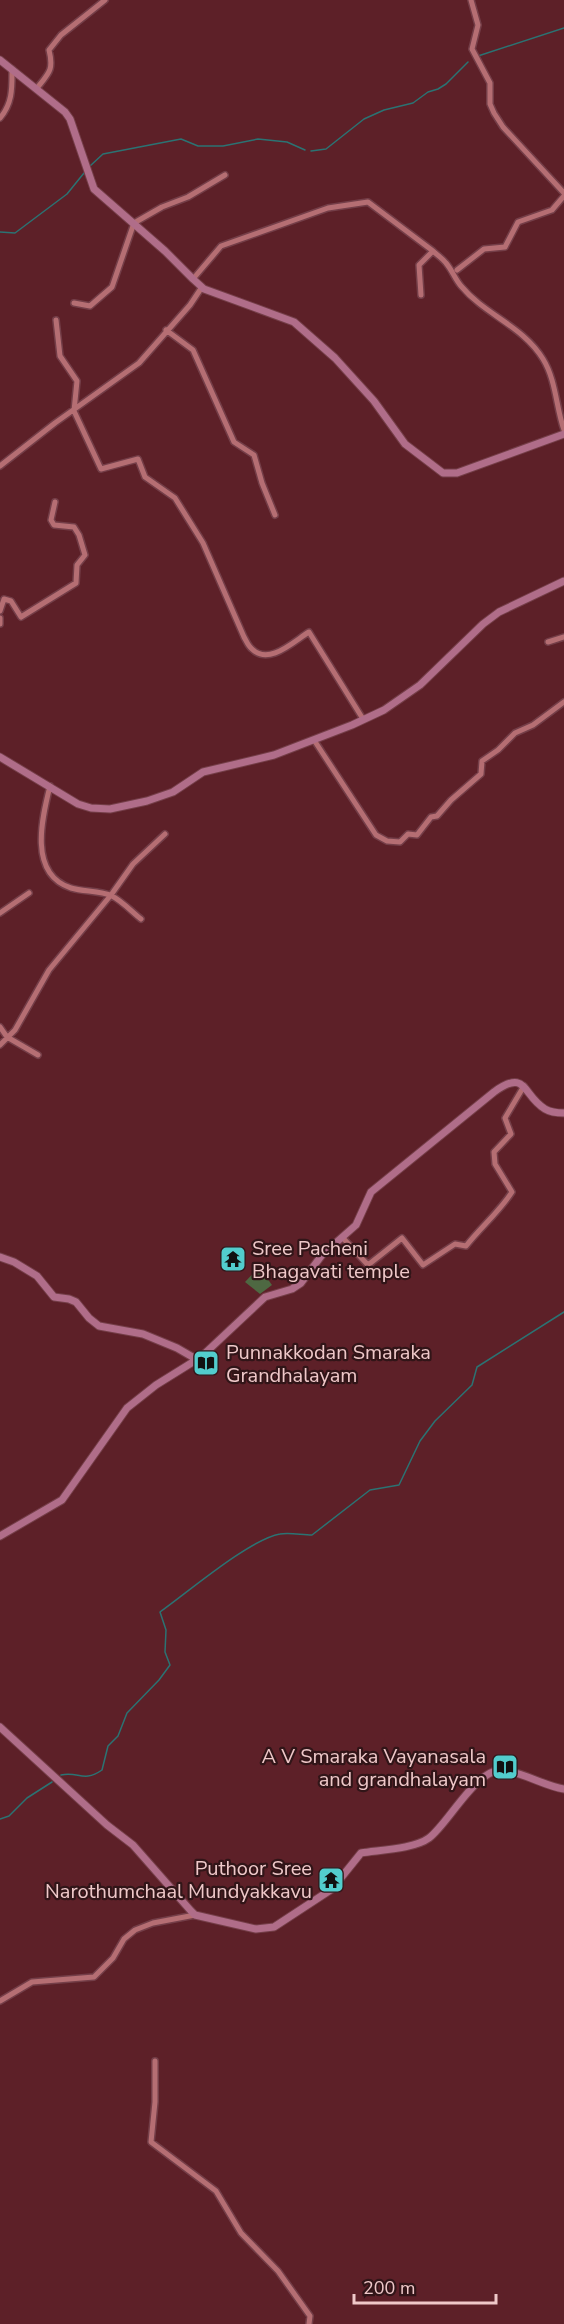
<svg xmlns="http://www.w3.org/2000/svg" width="564" height="2324" viewBox="0 0 564 2324" font-family="'Nunito Sans',sans-serif">
<style>
.green{fill:#4e6842}
.lines{fill:none;stroke-linecap:round;stroke-linejoin:round}
.stream{stroke:#2b7373;stroke-width:1.5}
.street-casing{stroke:#743e48;stroke-width:8}
.secondary-casing{stroke:#743e48;stroke-width:9}
.street{stroke:#b56e73;stroke-width:5}
.secondary{stroke:#b06d89;stroke-width:7}
.labels{text-anchor:middle;stroke-width:4.5;stroke-linejoin:round;paint-order:stroke}
.poi-label{font-size:20px;fill:#efc8c9;stroke:#311518;text-anchor:start}
</style>
<rect width="100%" height="100%" fill="#5d2028"/>
<path class="green" d="M259,1267L272,1285L260,1294L245,1282Z"/>
<g class="lines">
<path class="stream" d="M478,56L564,28
M311,151L326,149L364,119L384,110L413,103L428,92L438,89L446,84L468,62
M90,166L103,154L181,139L198,146H223L258,139L287,142L305,150
M0,232L15,233L67,194L84,173
M61,1775C79,1771 83,1783 102,1770L108,1746L118,1736L127,1713L159,1680L170,1665L165,1652L166,1630L160,1612C187,1593 250,1539 280,1534C289,1532 302,1535 312,1535L370,1490L399,1485L420,1441L435,1421L472,1385L477,1367L564,1312
M0,1819L9,1816L27,1798L52,1782"/>
<g class="street-casing">
<path id="street" d="M471,0L478,25L472,49L490,83V104L494,113L503,127L564,193
M37,88C49,73 54,70 49,50L61,35L105,0
M0,118C13,103 12,87 12,69
M457,270L484,249L505,247L518,222L552,210L564,196
M193,279L221,246L328,208L368,202L433,251
M421,295L419,265L433,251C437,255 442,258 446,263C452,270 455,279 461,286C485,315 523,326 543,359C556,380 556,407 564,430
M74,303L90,306L112,287L134,223L162,207L188,197L225,175
M56,320L60,356L77,381L74,411L101,469L138,459L145,477L175,498L203,543L244,637C246,640 248,646 252,649C269,666 294,641 309,632L363,719
M166,330L193,350L234,442L254,455L262,483L275,515
M0,466L55,423L139,363L190,305L202,287
M0,611L4,599L11,601L21,617L76,583L77,565L85,555L79,535L74,527L54,525L51,520L55,502
M0,618V624
M548,642L564,637
M314,740L376,835L387,841L400,842L408,834L417,835L431,817L437,816L451,800L481,774L482,761L498,750L515,733L533,725L564,702
M50,786C42,818 28,874 71,888C84,892 100,890 112,896C122,901 132,912 141,919
M0,913L29,893
M0,1027L7,1037L38,1055
M0,1045L15,1030L49,970L111,895L133,864L165,834
M342,1237L368,1265L402,1238L423,1265L455,1244L466,1246C481,1227 499,1212 512,1192L495,1164L494,1152L511,1134L505,1118L524,1086
M0,2001L32,1982L94,1977L113,1958L124,1939L135,1930L153,1923L195,1915
M155,2061V2102L151,2142L216,2191L241,2233L278,2271L310,2316L309,2324"/>
</g>
<g class="secondary-casing">
<path id="secondary" d="M0,60L65,112L70,119L94,189L165,251L193,279L204,289L294,322L335,358L374,401L405,444L443,473H457L564,434
M0,757L78,804L91,808L110,809L147,801L173,792L203,772L274,755L352,725L384,710L420,685L483,624L499,612L564,581
M0,1257L14,1262L37,1276L54,1297L69,1299L76,1302L89,1318L99,1326L143,1334L177,1348L196,1359
M0,1536L62,1500L127,1408L156,1385L201,1357L265,1297L292,1289L301,1283L322,1255L356,1225L371,1192L494,1092C527,1068 522,1095 545,1109C550,1112 558,1113 564,1113
M0,1727L107,1825L133,1845L191,1911L195,1915L256,1929L274,1927L332,1889L361,1853C379,1850 414,1849 429,1838C448,1824 476,1769 502,1770C523,1772 544,1786 564,1789"/>
</g>
<use href="#street" class="street"/>
<use href="#secondary" class="secondary"/>
</g>
<defs>
<g id="temple-square" transform="scale(1.35)"><rect x="-9" y="-9" width="18" height="18" rx="4" fill="#52cdcd" stroke="#311518"/><path d="M0-6L5-2H3V0L6.5 2.5H4V6H1.5V3h-3V6H-4V2.5H-6.5L-3 0V-2H-5Z" fill="#111"/></g>
<g id="library-square" transform="scale(1.35)"><rect x="-9" y="-9" width="18" height="18" rx="4" fill="#52cdcd" stroke="#311518"/><path d="M-6-4Q-3-5.5-.7-3.5V5Q-3 3-6 4ZM6-4Q3-5.5 .7-3.5V5Q3 3 6 4Z" fill="#111"/></g>
</defs>
<g fill-rule="evenodd">
<use href="#temple-square" x="233" y="1259"/>
<use href="#library-square" x="206" y="1363"/>
<use href="#library-square" x="505" y="1767"/>
<use href="#temple-square" x="331" y="1880"/>
</g>
<g class="labels">
<g class="poi-label">
<text x="252" y="1255">Sree Pacheni<tspan x="252" dy="23">Bhagavati temple</tspan></text>
<text x="226" y="1359">Punnakkodan Smaraka<tspan x="226" dy="23">Grandhalayam</tspan></text>
<text x="486" y="1763" text-anchor="end">A V Smaraka Vayanasala<tspan x="486" dy="23">and grandhalayam</tspan></text>
<text x="312" y="1875" text-anchor="end">Puthoor Sree<tspan x="312" dy="23">Narothumchaal Mundyakkavu</tspan></text>
</g>
</g>
<path d="M354 2294v9h142v-9" fill="none" stroke="#efc8c9" stroke-width="3"/>
<text x="363" y="2294" font-size="18" fill="#efc8c9" stroke="#311518" stroke-width="4.5" paint-order="stroke">200 m</text>
</svg>
